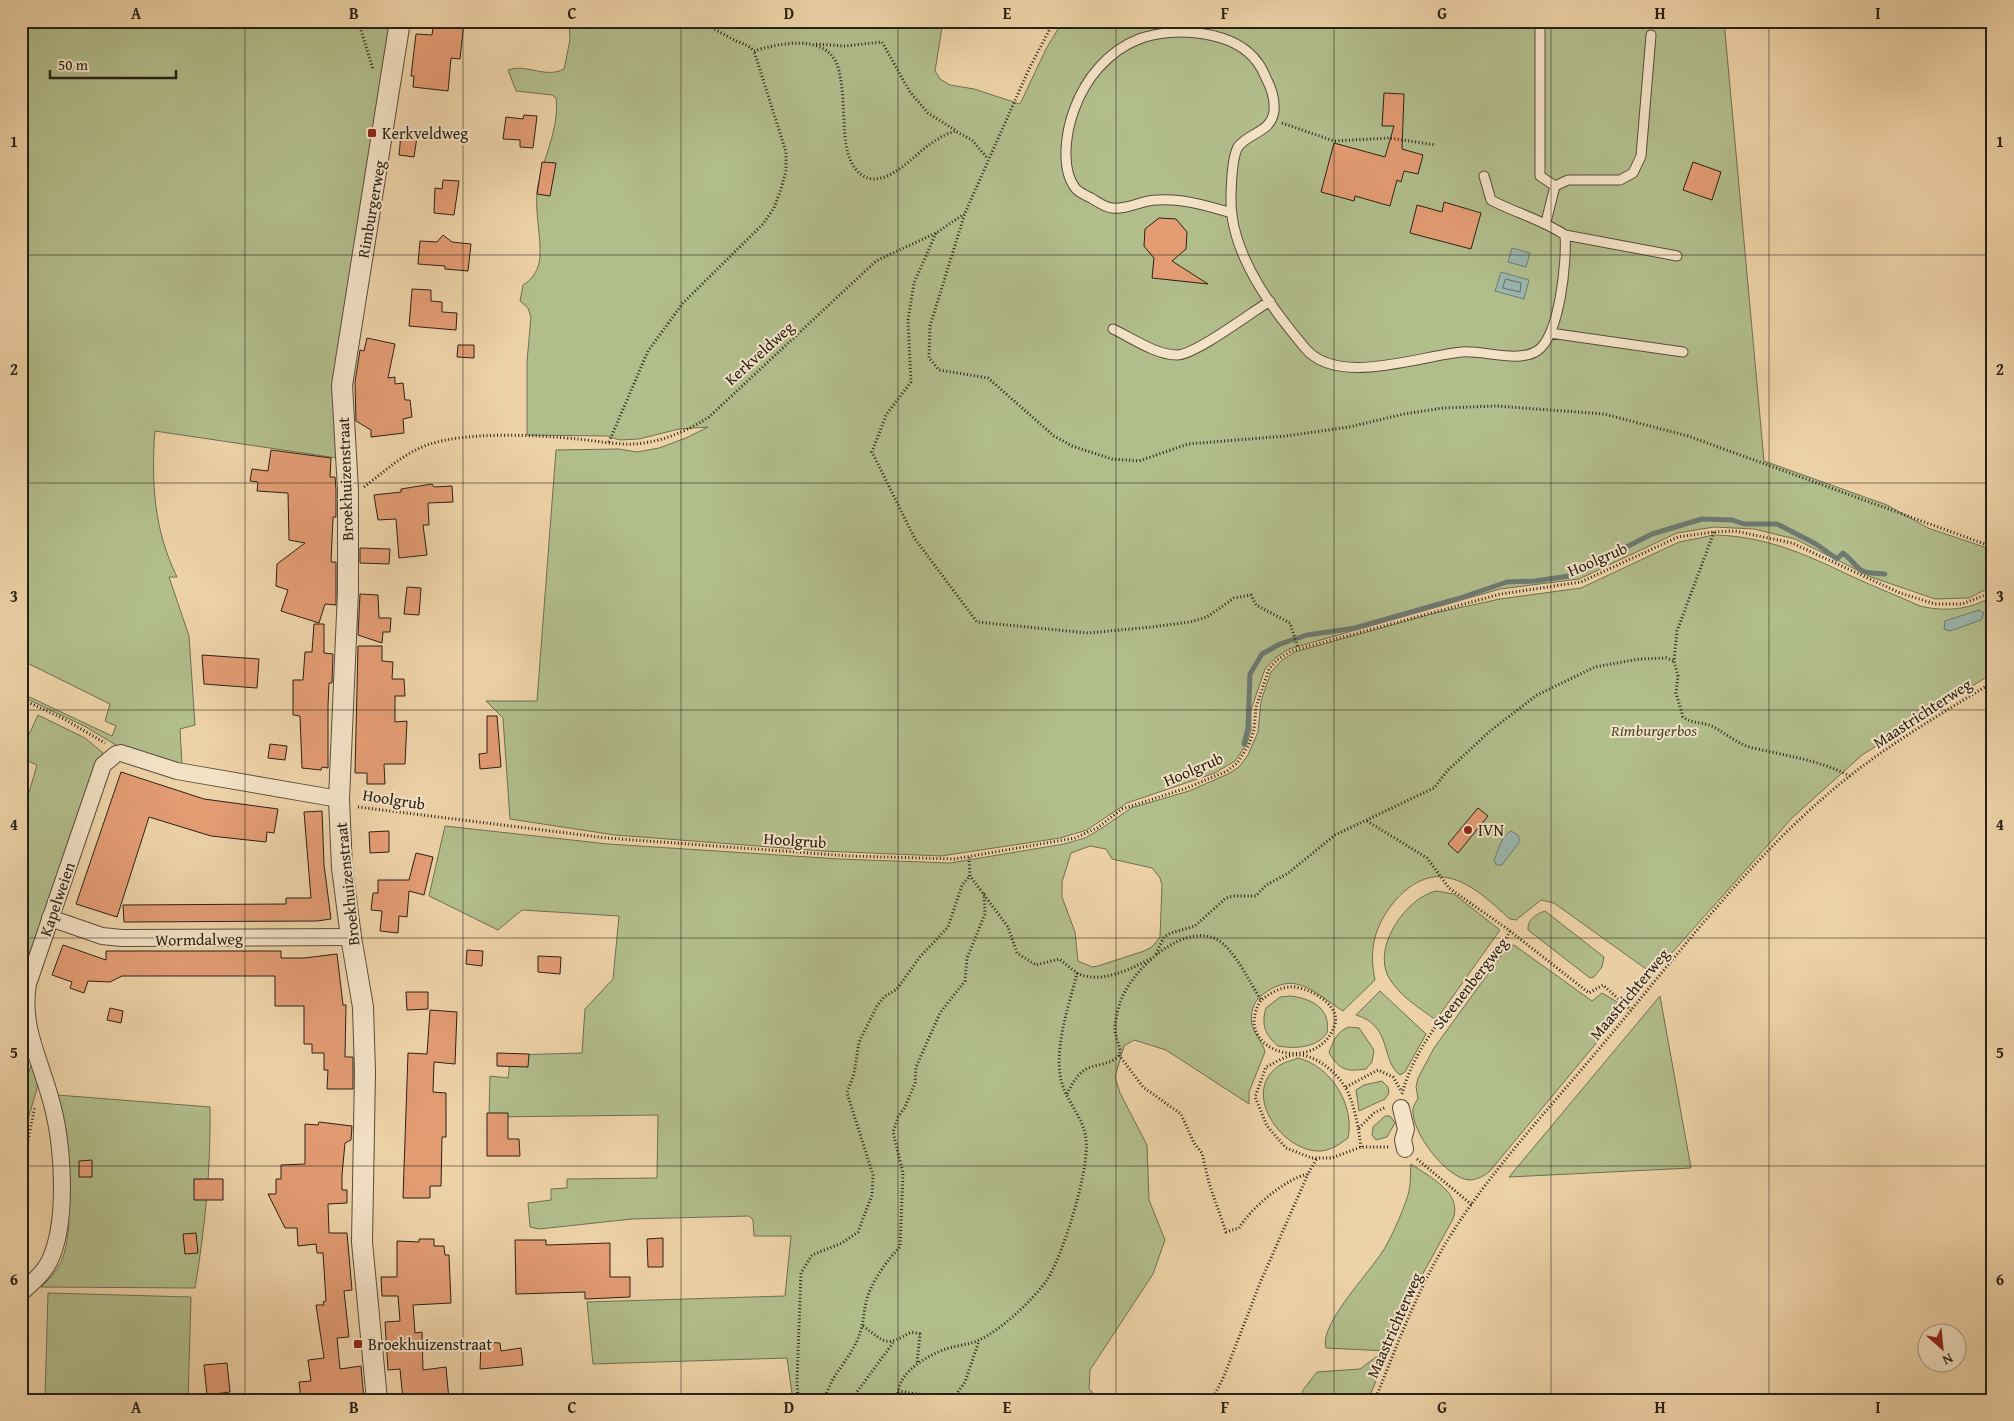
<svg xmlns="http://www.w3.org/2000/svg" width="2014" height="1421" viewBox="0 0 2014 1421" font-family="'Gentium Book Plus',serif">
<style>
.green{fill:#b2bd8c;stroke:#6e6f52;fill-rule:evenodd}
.water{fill:#9ab6ae;stroke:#6d7a72}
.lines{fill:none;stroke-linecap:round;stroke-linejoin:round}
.shore{stroke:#626c63;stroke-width:1}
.stream{stroke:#6d7a72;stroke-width:5}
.building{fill:#e49c73;stroke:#292118}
.service-casing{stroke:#5a4d3c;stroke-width:11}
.minor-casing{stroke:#5a4d3c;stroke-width:18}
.tertiary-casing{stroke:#5a4d3c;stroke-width:22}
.path{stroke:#292118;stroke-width:3;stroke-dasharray:1 2.5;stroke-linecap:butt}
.service{stroke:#f4e2c6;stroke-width:9}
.minor{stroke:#f4e2c6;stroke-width:16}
.tertiary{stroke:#f4e2c6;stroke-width:20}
.grid{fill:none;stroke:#292118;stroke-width:1;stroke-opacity:0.55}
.poi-dot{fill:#8f2418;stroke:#f4e2c6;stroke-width:2}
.labels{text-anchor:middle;stroke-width:4;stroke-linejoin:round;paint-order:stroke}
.poi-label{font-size:16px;fill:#292118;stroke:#f4e2c6;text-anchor:start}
.street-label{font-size:16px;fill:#292118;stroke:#f4e2c6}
.park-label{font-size:16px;font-style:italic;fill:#4b4835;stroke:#f4e2c6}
.neatline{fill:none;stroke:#292118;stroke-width:2}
.grid-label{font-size:16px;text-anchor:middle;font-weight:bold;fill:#292118}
</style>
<rect width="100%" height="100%" fill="#eed2a7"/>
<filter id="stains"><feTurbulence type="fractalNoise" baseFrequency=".004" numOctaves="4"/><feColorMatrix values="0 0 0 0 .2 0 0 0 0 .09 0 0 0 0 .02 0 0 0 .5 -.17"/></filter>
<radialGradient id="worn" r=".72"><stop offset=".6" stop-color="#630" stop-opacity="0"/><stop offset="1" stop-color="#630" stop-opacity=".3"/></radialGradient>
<path class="green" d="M21,21H391L337,458L155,431C151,482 154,530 177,577H169L189,636L195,725L180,729L182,765L121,748L84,726L21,696V693L112,736L116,726L105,721L110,704L21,660Z
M569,21H943L935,71L940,79L950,85L974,89L1020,104L1046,49L1063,21H1724L1764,461L1887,505L1928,528L1993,550V586L1969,598L1935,599L1871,577L1795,539L1754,529L1714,527L1677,533L1579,579L1500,589L1289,649L1275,658L1265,669L1251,710V730L1247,744L1235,761L1215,773L1127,803L1087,830L1060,838L941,856L823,851L615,835L510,819L503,718L486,701H537L556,450L619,449L637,452L659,448L686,438L708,427L679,429L639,439L620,440L607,436L527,435V361L531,317L528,308L520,301L523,285C533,279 539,269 540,257C541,235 535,213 537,192C541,161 560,130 556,98L552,95L516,91L508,70C526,63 545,79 564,69L570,40Z
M1714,535C1765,536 1805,554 1849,575C1872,586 1896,595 1920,606C1945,612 1970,610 1993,596V673L1862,755L1792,818L1653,974L1554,903L1541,900L1516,920L1510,919C1493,904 1472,883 1449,878C1416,869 1385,906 1376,934C1371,950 1372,965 1375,980L1343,1011C1314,993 1295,968 1261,996C1253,1002 1250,1014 1252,1024C1254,1034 1263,1042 1265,1052L1249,1092V1104L1166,1050L1134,1040L1124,1046L1115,1077L1120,1093L1147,1145L1149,1200L1165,1240L1153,1274L1090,1370L1089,1389L1101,1400H793L787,1358L593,1364L587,1302L785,1296L791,1236H754L753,1220L749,1216L632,1219L539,1229L530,1227L528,1203L551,1200V1189L567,1188V1179L657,1178L658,1115L489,1117L490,1076L508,1078L511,1055L582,1053L585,1009L613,979L619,916L522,910L498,930L429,896L445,826L608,844L840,859L950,863L1064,844L1085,838L1102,828L1131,808L1189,791L1228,774L1239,767L1248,755L1258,732L1261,701L1271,672L1282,660L1295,652L1435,613L1500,599L1581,588L1679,542ZM1090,846L1106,849L1112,859L1152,868L1160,878L1162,885L1160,937L1152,947L1144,951L1098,966L1092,967L1078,961L1075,932L1062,897V882L1071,853Z
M38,715L85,738L103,753L23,973L21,820L37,765L21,758V752Z
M1436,891L1454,894L1500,930L1436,1020C1418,1007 1399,996 1388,976C1373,946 1406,898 1436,891Z
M1545,911L1604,957L1602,967L1594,977L1590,978L1528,930C1527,920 1536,914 1545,911Z
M1514,945L1592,1001L1602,993L1622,1005V1012L1490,1171C1484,1176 1477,1180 1469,1180C1446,1178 1410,1131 1413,1108C1414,1104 1417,1101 1418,1098L1416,1087L1418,1078L1434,1048L1506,949Z
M1380,991L1426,1034L1405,1072L1400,1075C1380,1060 1393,1026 1356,1015Z
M1291,996C1313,999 1331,1009 1327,1033C1317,1048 1294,1049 1278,1046C1265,1035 1261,1025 1266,1008L1280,997Z
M1660,996L1691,1168L1509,1177Z
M1349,1027L1359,1028L1374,1050L1372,1062L1366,1069C1346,1072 1340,1070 1329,1053C1333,1041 1337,1031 1349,1027Z
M34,1056L40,1078L29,1116L21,1197V1097Z
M1298,1058C1331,1066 1355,1105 1348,1138C1339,1145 1328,1152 1317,1151C1280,1149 1240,1091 1280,1065C1285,1062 1293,1060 1298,1058Z
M1382,1081L1388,1087L1389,1093L1385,1099L1359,1111L1356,1090L1364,1085Z
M57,1095L210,1107C211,1168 205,1228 195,1288L41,1287C64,1265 65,1256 69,1225Z
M1385,1116H1390L1395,1123L1387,1137L1376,1140L1372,1135L1373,1127Z
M1411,1164C1430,1177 1463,1193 1453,1219L1415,1288L1388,1351L1326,1348C1318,1323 1376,1267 1387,1244C1395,1229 1403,1211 1408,1195C1411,1185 1410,1174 1411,1164Z
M48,1293L191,1297L188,1400L45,1398Z
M1376,1357H1386L1368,1400H1300L1303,1390L1317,1372L1360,1369Z"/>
<path class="water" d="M1512,248L1530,253L1526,267L1508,262Z
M1501,272L1529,280L1524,299L1495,291Z
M1979,610L1984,613L1981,620L1950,631L1944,629L1945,621Z
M1511,831L1518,835L1520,841L1502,865H1496L1494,860C1499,850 1500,837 1511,831Z"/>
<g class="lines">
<path class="shore" d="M1506,279L1521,283L1520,292L1503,288Z"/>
<path class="stream" d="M1244,744L1248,728L1250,674L1262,654L1280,644L1307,635L1355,628L1457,599L1507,582L1535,581L1569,576L1652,534L1702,519L1732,520L1744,524H1777L1816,544L1837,559L1843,553C1864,570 1853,573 1885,574"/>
</g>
<path class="building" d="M434,21H464L460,59L451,58L448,91L413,87L414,76H411L416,34L432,35Z
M1384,93L1404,94L1402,149L1423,155L1418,174L1404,171L1401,182L1397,180L1390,206L1355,196L1354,201L1321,192L1334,143L1385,157L1394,126H1382Z
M524,115L537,116L533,148L520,147V140L503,139L506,117L523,119Z
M401,134L417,137L414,157L399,155Z
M542,162L556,163L550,196L537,194Z
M1693,162L1721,172L1712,200L1683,190Z
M443,180L459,181L454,215L434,213L435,188L442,189Z
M1444,202L1481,213L1471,249L1410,233L1417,205L1442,212Z
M1159,218L1176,219L1187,232L1186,249L1172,261L1208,284L1152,278L1154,258L1144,246L1145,229Z
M443,235L452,242L471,244L468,271L445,269V266L418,264L420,241L437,242Z
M412,289L431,290V301L442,302V312L457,313L456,330L409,326Z
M367,338L395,344L388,378L395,377V384L403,383L405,400H410L412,417L403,419L404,433L371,437V430L356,421L355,382L360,350L364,351Z
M458,345H474V358L457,357Z
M271,450L331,458L330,477H335L336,490V517H333L331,562H336V605L325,604L319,623L281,611L288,590L276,586L277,564L305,543L289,540L288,493L257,491L258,482L250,481L252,469L268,471Z
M432,484L434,487L452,486L453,502L428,503L429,525H423L427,555L399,558L396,519L378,520L374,495L401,492V489Z
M360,548L390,549L389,564L360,563Z
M407,587L421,588L419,615L404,614Z
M360,594L378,595L379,618H391L390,632H383L382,643L358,635Z
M314,624H324V653L333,654L332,683H329L328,706V768L322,767L321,770L302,768L300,716L293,715V680H303L305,652H312Z
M358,646H382V661L393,662L392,679H404L405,696H395V722L407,721L405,764H384L385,784H367V773H355Z
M202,655L259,659L257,688L204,684Z
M487,716H497L501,767L480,769L479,754L487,753Z
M270,744L287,746L285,760L268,758Z
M121,772L204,799L278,809L274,833L267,832L266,842L211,836L149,817L117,917L76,904Z
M1478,808L1488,816L1458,853L1448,844Z
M322,811L324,865L331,919L317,921L124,922L123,905L286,904V898H311L304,812Z
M389,831V852L370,853L369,832Z
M416,853L433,857L424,895L409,891L407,917L399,916L398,933L380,931L382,911L371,910L373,893H378V880H409Z
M63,945L106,960V951H281V958H304L337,954L343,1005H346L345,1057H353V1089H327L328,1070H324V1053H312V1044H304V1006H275V976H122L110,982L88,981L84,993L70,988L72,982L52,975Z
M467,950L483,951L482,966L466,964Z
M538,956L561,957L560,974L538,972Z
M406,992H428V1009L407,1010Z
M110,1008L123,1011L121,1023L107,1020Z
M430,1010L457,1012L455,1064L434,1062L433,1092L446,1093V1137H442L441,1186H430V1198H403L408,1053L427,1054Z
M497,1053L529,1054L528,1067L497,1066Z
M487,1113H508V1139H519L520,1156H487Z
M319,1122L352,1126L351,1140L345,1143L342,1175V1190H347V1203L328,1204L329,1233H347L352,1290L344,1291L349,1337L337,1338L340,1369L361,1366L364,1400H301L299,1382L311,1381L308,1360L324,1358L316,1305H324L323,1302L326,1301L323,1253H317L316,1244L298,1246L297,1228H285L268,1194H276V1179H281V1165L305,1164V1124L318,1125Z
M92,1160V1177H79V1161Z
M194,1179H223V1200H194Z
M196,1233L198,1253L185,1254L183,1234Z
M663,1238V1267H648L647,1239Z
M419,1239H434V1246H444L445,1255H449L451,1303L413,1305L415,1333L422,1332L423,1370L446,1367L449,1400H403L400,1369L388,1370L385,1322L400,1321L398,1296H382L381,1277H397V1241L419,1242Z
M515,1240H546V1245L610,1243V1277H630V1297L585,1299V1292L516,1294Z
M481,1342L500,1343L501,1351L521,1348L523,1365L480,1369Z
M227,1363L230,1392L207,1395L204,1365Z"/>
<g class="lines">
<g class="service-casing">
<path id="service" d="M1540,29V176L1555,186L1546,222
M1555,186L1568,180H1620L1633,173L1641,156L1651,35
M1232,213C1208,206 1182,198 1157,200C1141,200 1128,210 1112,208C1104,207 1098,202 1091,198C1087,196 1080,193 1076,189C1060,169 1066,132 1074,110C1085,79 1108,51 1139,39C1174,26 1235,30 1258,63C1261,67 1264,73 1266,78C1272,89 1275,99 1274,111C1271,133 1249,132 1238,147C1231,159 1230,202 1232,216C1239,265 1274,311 1305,348C1337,387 1419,356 1462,352C1483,350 1518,363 1537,351C1560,336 1567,260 1565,235C1541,219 1515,213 1491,200L1484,176
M1565,235L1677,256
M1113,329C1132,338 1156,355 1177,355C1195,355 1252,312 1270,301
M1550,333L1683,352"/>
</g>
<g class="minor-casing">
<path id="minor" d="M50,918L102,936L122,938L351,937
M1401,1108L1406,1129L1403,1140L1405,1149
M21,1293C31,1284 43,1274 49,1262C69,1222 63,1140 50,1097C39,1057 21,1026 28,984L103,765L116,754L121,753L177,771L339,799"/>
</g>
<g class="tertiary-casing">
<path id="tertiary" d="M377,1400L362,1242L365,1072L363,1007L351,937L342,868L339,799L348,591V490L342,385L400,21"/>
</g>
<path class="path" d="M699,21C712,27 724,35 736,41C744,44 748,45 754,51C780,43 827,33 838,67C843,85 843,103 844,121C845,138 845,154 855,168C859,174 866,179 874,179C897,179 919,149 938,139C943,135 950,133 955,131L972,140L988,159
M1054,21L1029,69L965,213L930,326L929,358L939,370L988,378L1054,436L1072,446L1112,459L1139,461L1188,444L1286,436L1349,427L1404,414L1443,408L1497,406L1604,414L1688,436L1993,547
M360,27L373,69
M816,44L845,46L882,42L910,92L928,113L955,130
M1282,123L1334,141L1389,138L1436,145
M936,233L914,283L908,320L911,382L886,415L872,452L915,539L977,622L1088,633L1152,627L1190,622L1207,617L1234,598L1251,595L1256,605L1290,623L1298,648
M609,442L648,351L683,303L763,224L774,208L781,189L786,171V152L754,51
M364,487C385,471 403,454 427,445C468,431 535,435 578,439C597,441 617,445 635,444C662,442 687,431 709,417L876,261L936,233L964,214
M1714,532L1677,631L1674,661L1678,676L1676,693L1683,717C1691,723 1699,722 1709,725C1724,731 1736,744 1753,748C1787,756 1819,760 1850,776
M21,699L64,719L105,743
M358,807L607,838L850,856L954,859L1075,838L1097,828L1122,809L1187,788L1227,771L1237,763L1249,745L1254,730L1256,707L1269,669L1277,660L1291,651L1501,594L1581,582L1678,537L1714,532L1735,531L1792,543L1900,593L1935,604H1962L1993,592
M1367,821L1427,858L1449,888L1510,931L1589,993L1603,985L1631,1010
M1156,954L1164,937L1171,933L1195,926L1226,898L1233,896H1256L1266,885L1287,874L1335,835L1434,788L1448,770L1490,731L1537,695L1595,667L1639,659L1666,658L1674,661
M1077,973C1100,985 1131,969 1152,958
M1119,1055L1143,1087L1181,1114L1194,1143L1202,1153L1209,1183L1226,1232L1239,1228C1251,1208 1285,1179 1308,1174L1317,1158
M1346,1087L1378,1070L1393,1077L1402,1092
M1067,1094C1072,1084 1077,1074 1088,1068C1098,1064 1113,1064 1119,1055C1122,1049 1117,1042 1116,1036C1113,1027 1117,1012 1120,1003C1129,973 1181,922 1216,939C1234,948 1250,983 1261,1000C1269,994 1279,988 1289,987C1305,985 1341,1004 1335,1024C1319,1077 1229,1052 1261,1000
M1402,1094C1416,1039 1467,987 1503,944L1510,931
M1359,1128L1374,1113L1386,1107
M1361,1147C1359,1130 1354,1101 1345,1087C1336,1071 1313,1053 1295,1055C1286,1055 1275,1063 1266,1067L1255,1097L1267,1126L1286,1148L1312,1158H1332L1361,1147H1390
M1417,1159L1472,1205
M21,1231L28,1140L35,1106
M863,1326C886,1343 886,1347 911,1332L920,1334L917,1364
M898,1391L923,1395
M958,1392L965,1382L979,1341
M798,1400L797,1381L801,1273L812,1255L842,1243L858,1232L872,1195L873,1175L847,1093L854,1074L859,1042L877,1006L884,997L897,989L919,958L948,927L962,885L970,876
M825,1400C829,1378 847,1362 856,1343C863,1329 863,1317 866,1302C870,1284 887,1260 900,1247L903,1173L893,1132L898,1117L905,1107L915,1083L916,1067L940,1013L965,981L967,958L985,914L984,893
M851,1400L893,1343
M899,1400C892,1375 928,1355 946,1349C957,1345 969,1345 979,1340C1000,1331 1034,1299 1047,1280C1063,1255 1090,1169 1086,1139C1084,1118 1066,1101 1061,1080C1054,1046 1069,1006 1077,973L1059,959L1036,965L1017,953L1008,927L970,876L969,856
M1212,1400L1224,1376L1260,1283L1308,1174
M1375,1400C1398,1343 1419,1285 1452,1233C1495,1165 1557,1100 1609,1037C1677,955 1748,862 1829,793C1879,750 1936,717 1993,682"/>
<use href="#service" class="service"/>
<use href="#minor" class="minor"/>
<use href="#tertiary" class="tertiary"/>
</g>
<path class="grid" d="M245,21V1400M463,21V1400M681,21V1400M898,21V1400M1116,21V1400M1334,21V1400M1551,21V1400M1769,21V1400M21,255H1993M21,483H1993M21,710H1993M21,938H1993M21,1166H1993"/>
<g class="poi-dot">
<rect x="367" y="128" width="10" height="10" rx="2.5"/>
<circle cx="1468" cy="830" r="5"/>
<rect x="353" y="1339" width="10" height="10" rx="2.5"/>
</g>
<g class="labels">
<g class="poi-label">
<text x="382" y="139">Kerkveldweg</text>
<text x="1478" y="836">IVN</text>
<text x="368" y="1350">Broekhuizenstraat</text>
</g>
<g class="street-label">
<text transform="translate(371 209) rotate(-80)" y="6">Rimburgerweg</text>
<text transform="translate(759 353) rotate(-42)" y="6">Kerkveldweg</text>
<text transform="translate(345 479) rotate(-92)" y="6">Broekhuizenstraat</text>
<text transform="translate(1597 559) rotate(-23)" y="6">Hoolgrub</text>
<text transform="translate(1922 713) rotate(-33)" y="6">Maastrichterweg</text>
<text transform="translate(1193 769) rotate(-23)" y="6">Hoolgrub</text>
<text transform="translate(394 799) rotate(9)" y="6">Hoolgrub</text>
<text transform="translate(795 840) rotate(4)" y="6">Hoolgrub</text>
<text transform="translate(347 884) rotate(-96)" y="6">Broekhuizenstraat</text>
<text transform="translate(57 899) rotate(-71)" y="6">Kapelweien</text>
<text transform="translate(199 939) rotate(-1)" y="6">Wormdalweg</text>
<text transform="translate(1470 983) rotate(-52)" y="6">Steenenbergweg</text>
<text transform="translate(1629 994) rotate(-50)" y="6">Maastrichterweg</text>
<text transform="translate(1394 1325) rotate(-66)" y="6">Maastrichterweg</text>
</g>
<g class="park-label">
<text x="1654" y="736">Rimburgerbos</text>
</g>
</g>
<rect width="2014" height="1421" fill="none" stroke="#eed2a7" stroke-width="55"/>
<g transform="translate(1942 1348) rotate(153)"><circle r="24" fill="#f4e2c6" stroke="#a39580"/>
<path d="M0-4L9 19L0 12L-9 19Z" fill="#8f2418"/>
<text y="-8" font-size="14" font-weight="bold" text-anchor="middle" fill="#292118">N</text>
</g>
<path d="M50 70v8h126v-8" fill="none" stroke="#292118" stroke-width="2.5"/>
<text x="58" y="70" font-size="15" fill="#292118" stroke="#f4e2c6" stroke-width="4" paint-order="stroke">50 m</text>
<rect x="28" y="28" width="1958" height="1366" class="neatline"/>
<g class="grid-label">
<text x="136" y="19">A</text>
<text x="354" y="19">B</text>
<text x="572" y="19">C</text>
<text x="789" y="19">D</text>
<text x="1007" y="19">E</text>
<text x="1225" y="19">F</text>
<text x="1442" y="19">G</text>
<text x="1660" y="19">H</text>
<text x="1878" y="19">I</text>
<text x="14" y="147">1</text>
<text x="2000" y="147">1</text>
<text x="14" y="375">2</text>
<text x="2000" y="375">2</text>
<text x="14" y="602">3</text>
<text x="2000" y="602">3</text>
<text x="14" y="830">4</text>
<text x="2000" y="830">4</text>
<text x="14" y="1058">5</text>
<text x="2000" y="1058">5</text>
<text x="14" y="1285">6</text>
<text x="2000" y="1285">6</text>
<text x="136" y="1413">A</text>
<text x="354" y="1413">B</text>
<text x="572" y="1413">C</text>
<text x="789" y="1413">D</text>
<text x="1007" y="1413">E</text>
<text x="1225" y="1413">F</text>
<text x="1442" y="1413">G</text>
<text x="1660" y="1413">H</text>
<text x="1878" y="1413">I</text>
</g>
<rect width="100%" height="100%" filter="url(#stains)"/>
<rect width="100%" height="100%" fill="url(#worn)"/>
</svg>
